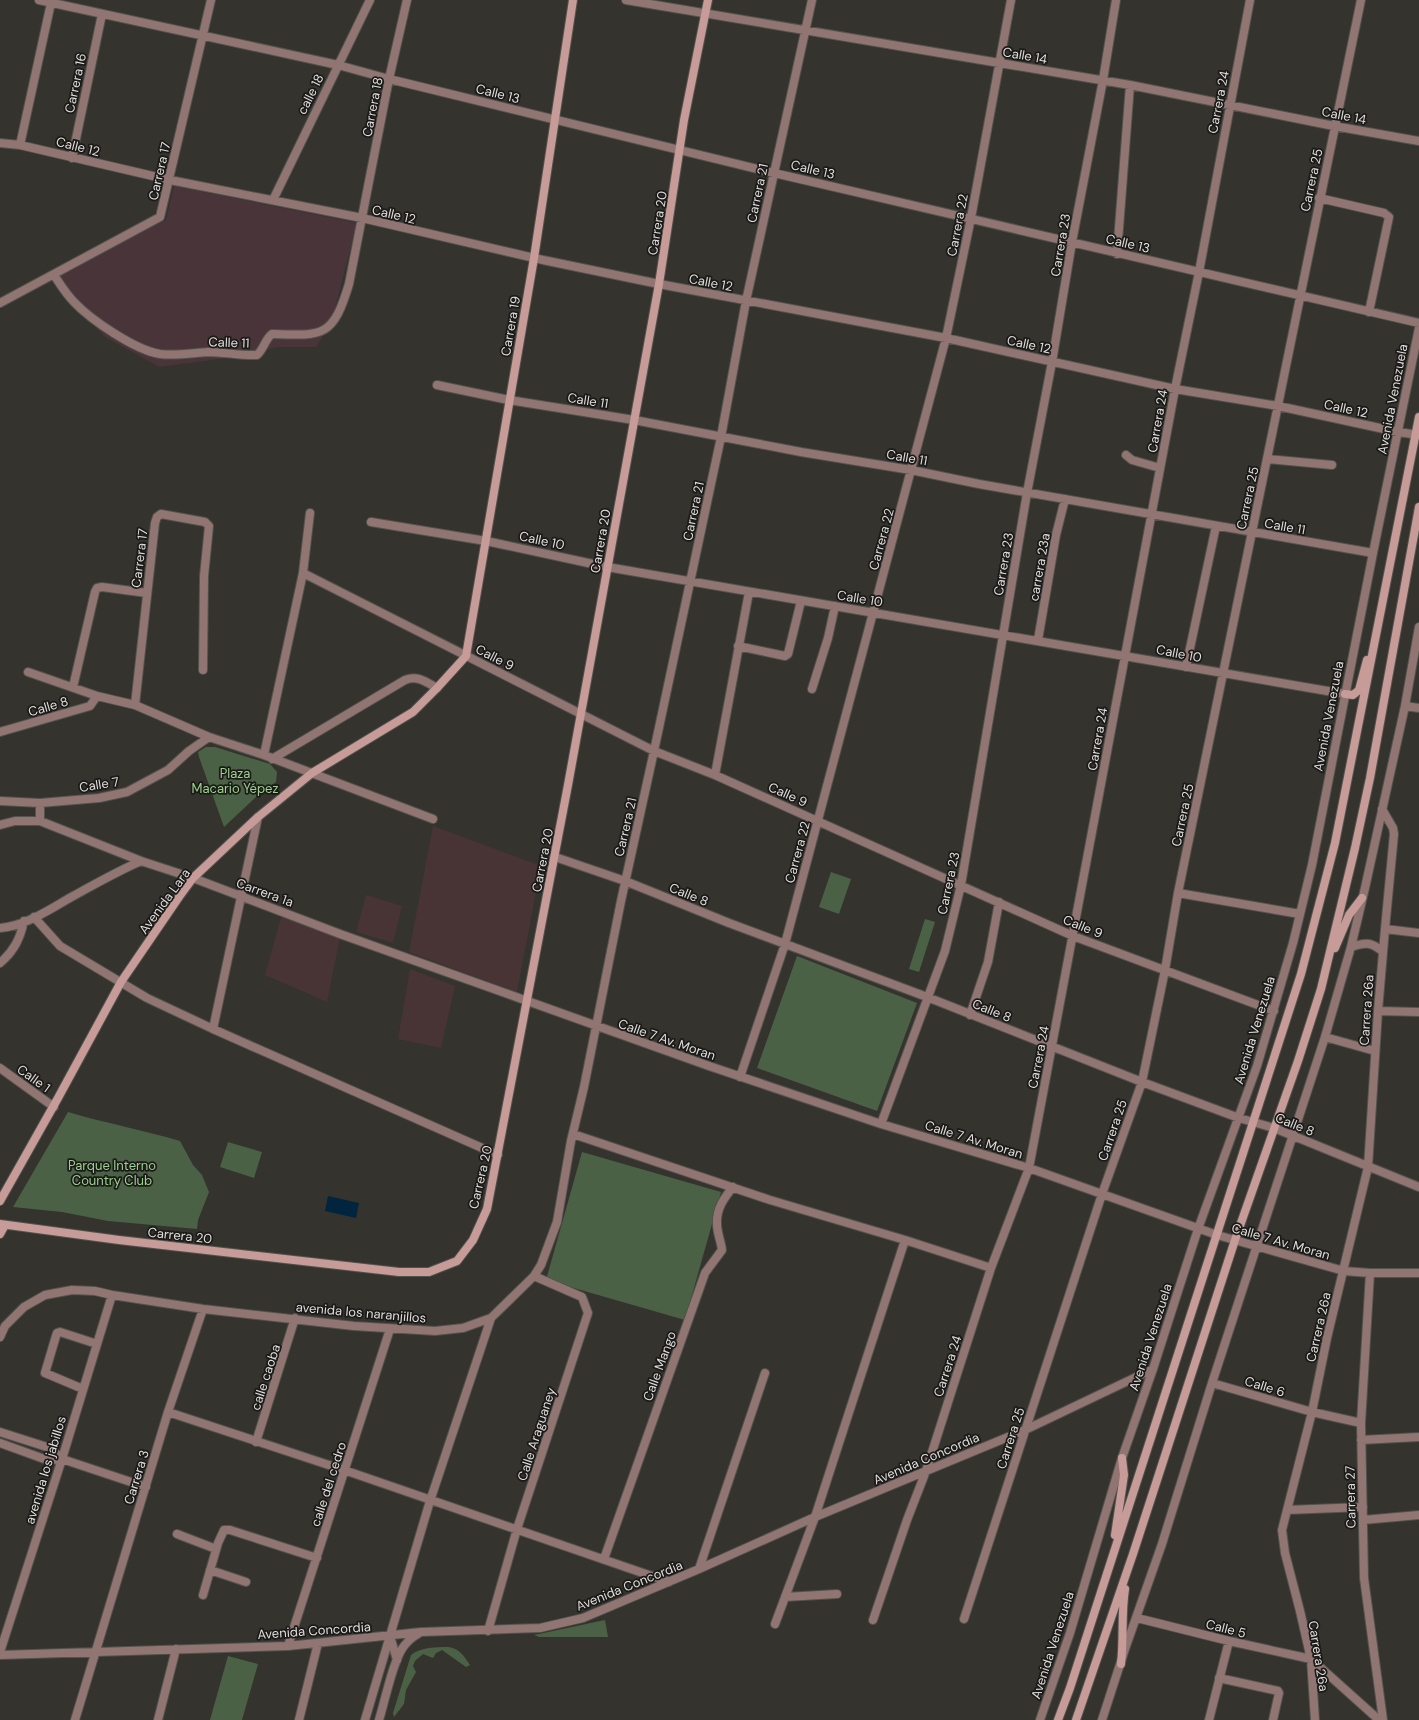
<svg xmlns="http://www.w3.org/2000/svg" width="1419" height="1720" viewBox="0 0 1419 1720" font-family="'DM Sans',sans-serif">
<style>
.education{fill:#493435}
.medical{fill:#483439}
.green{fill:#4b6145}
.water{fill:#01253e}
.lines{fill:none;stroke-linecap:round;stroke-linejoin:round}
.street-casing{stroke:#53524d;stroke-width:10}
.secondary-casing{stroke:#53524d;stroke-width:10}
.street{stroke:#917573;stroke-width:8}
.secondary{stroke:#c69b98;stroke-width:8}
.labels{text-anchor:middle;stroke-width:3.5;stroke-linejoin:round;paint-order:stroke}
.street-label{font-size:13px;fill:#dfdedb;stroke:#1b1a18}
.park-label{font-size:13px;fill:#9bd08d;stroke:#1b1a18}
</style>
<rect width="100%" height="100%" fill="#34332e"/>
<path class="education" d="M433,826L541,866L517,992L409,952Z
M366,895L402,906L393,943L356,932Z
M282,914L340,937L327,1002L265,975Z
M410,969L455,986L441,1048L398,1039Z"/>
<path class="medical" d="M174,186L357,223L331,324L316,347H278L228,358L159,367L105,337L51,277L166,220Z"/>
<path class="green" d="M206,747H215L270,764L277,772L276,782L256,797L224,827L199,757L198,752Z
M831,872L851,879L839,914L819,907Z
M925,919L935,922L919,972L909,969Z
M797,956L917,1003L877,1111L757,1068Z
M68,1112C105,1123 143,1130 180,1141L193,1165L202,1175L209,1192L198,1220L197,1229L108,1221L62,1212L13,1207Z
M228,1142L262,1152L254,1178L220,1167Z
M582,1152L721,1192L685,1320L546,1280Z
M605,1620L608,1637H539L534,1635Z
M448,1647C459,1648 464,1656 470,1665L466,1667L442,1650L436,1653L433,1658L423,1654L415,1661L413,1666L416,1672L406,1690L404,1704L394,1717L393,1713L411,1655C421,1647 436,1647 448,1647Z
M228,1656L258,1664L242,1720H210Z"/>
<path class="water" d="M328,1196L359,1203L356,1218L325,1211Z"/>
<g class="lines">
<g class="street-casing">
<path id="street" d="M39,0L338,65L389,79L774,173L1419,323
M626,0L1130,85L1334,126L1419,141
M0,143L20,145L170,180L362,218L543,260L659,284L946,338L1175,389L1278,406L1398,432L1419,435
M20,145L51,3
M72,158L102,14
M1319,198L1384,213L1389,217L1369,312
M273,200L370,0
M1117,254L1130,85
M54,275C60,284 66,294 74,302C91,320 135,350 160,354C176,356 192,353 208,352C225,352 241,356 257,355C264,349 265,339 272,334C324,336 333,337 349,284L389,79L407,0
M0,303L160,217L211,0
M437,385L509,400L634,420L801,452L911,470L979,484L1373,553
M1126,455L1132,460L1160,468
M1268,459L1332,465
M371,522L486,541L607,567L1345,694
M303,573L654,751L715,775L1073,936L1274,1011
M1038,640L1056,535L1065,499
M738,646L785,656L788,654L801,601
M1186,667L1216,526
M28,672L97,696L135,705L209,737L264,755L433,819
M73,687L95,592L97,588L102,587L147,593
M812,689L828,638L835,606
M135,705L155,523L157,517L161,514L205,522L209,526L204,576L203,670
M1405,706L1419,708
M0,732L90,706L97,696
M264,755L303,573L310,513
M272,759L405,680C418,675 426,682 437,688
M715,775L749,592
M0,801L40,803L99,798L127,792L168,770L189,751L209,737
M1382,809L1393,828L1394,834L1385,929
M40,821L141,861
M0,825L15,821H40V803
M555,857L625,881L729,923L927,997L1142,1082L1239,1118L1274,1128L1419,1187
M1178,893L1300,914
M34,917L60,946L147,998L213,1029L498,1155
M0,928C27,926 53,907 75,895C97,883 118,871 141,861L193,878L340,934L709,1066L881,1124L1029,1168L1217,1235L1344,1271L1370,1273H1419
M1351,947C1365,942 1371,942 1382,951
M0,963C14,951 20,939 24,921
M1378,1011L1419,1012
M970,1015L988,962L999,902
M213,1029L258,817
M1325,1037L1375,1051
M0,1068L54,1107
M740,1077L785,944L946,338L971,218L1011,0
M881,1124L945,951L961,885L1027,493L1052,362L1072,242L1103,80L1116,0
M573,1134L770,1200L905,1240L991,1268
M1370,1273L1361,1423L1364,1578L1383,1720
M0,1337L5,1326L24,1307L45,1295L72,1290L95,1291L112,1295L203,1309L354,1326L435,1331L463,1328L491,1318L534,1276L541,1265L557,1222L571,1141L584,1087L621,901L654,751L721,437L746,301L812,0
M1212,1383L1312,1412L1361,1423
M83,1389L45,1373L56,1336L57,1333L60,1332L97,1344
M168,1412L344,1470L669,1582
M0,1432L50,1448L62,1459
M1361,1440L1419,1437
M256,1442L295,1318
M0,1443L47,1460L62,1459L146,1487
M1287,1510L1363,1507
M1363,1520L1419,1515
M177,1534L216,1549
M604,1559L705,1273L722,1250C721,1241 717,1233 717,1224C716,1209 724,1198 733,1187
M699,1569L765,1373
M210,1570L246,1582
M203,1595L218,1543L224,1530H230L317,1558
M785,1597L837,1594
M1137,1618L1229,1641L1311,1659L1379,1720
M964,1619L1102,1194L1142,1082L1165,970L1178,893L1361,0
M873,1620L907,1520L926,1471L991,1268L1029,1168L1175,389L1199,272L1250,0
M775,1624L815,1517L905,1240
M488,1631L517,1529L588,1313L582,1297L534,1276
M390,1636L397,1660
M288,1646L390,1329
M0,1652L62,1459L112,1295
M0,1655L288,1646L421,1632L540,1628L583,1618L699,1569L815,1517L1025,1430L1153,1369
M1219,1678L1278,1691L1279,1693L1273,1720
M75,1720L168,1412L203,1309
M158,1720L176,1649
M299,1720L318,1643
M365,1720L430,1501L491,1318
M379,1720C385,1701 393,1660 404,1646C408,1641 412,1637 418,1634
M1040,1720L1070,1633L1122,1458L1153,1369L1198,1229L1257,1066L1293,943L1312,865L1373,553L1419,328
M1102,1720L1125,1649L1162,1544L1212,1383L1325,1037L1351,947L1365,888L1405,706L1419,627
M1209,1720L1229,1641
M1315,1720L1311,1659L1300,1611L1285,1553L1282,1530L1312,1412L1327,1338L1368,1167L1378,1011L1385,929L1419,933"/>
</g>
<g class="secondary-casing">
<path id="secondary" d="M1345,694L1353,695L1359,690L1367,660
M1335,948L1349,915L1362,898
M0,1201L58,1098L121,982L179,897L193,878L258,817L312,773L413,712L437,688L466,656L534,258L573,0
M0,1224L119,1240L399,1272H429L457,1261L473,1240L487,1209L568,785L659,284L684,120L708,0
M0,1234L5,1225
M1115,1535L1124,1475L1122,1458
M1121,1664C1124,1638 1121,1614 1125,1589
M1058,1720L1070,1688L1301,974L1335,843L1419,417
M1076,1720L1133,1554L1235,1240L1298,1061L1321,989L1355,848L1370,778L1419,507"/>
</g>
<use href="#street" class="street"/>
<use href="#secondary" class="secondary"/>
</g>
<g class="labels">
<g class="street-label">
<text transform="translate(1025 55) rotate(10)" y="5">Calle 14</text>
<text transform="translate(75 83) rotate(-78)" y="5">Carrera 16</text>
<text transform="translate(498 93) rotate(14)" y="5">Calle 13</text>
<text transform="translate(310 94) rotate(-64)" y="5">calle 18</text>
<text transform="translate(1218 102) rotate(-79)" y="5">Carrera 24</text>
<text transform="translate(372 107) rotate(-79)" y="5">Carrera 18</text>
<text transform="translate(1344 115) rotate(11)" y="5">Calle 14</text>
<text transform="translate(78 146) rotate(14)" y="5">Calle 12</text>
<text transform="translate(813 169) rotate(13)" y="5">Calle 13</text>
<text transform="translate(159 171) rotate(-77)" y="5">Carrera 17</text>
<text transform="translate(1311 180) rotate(-78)" y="5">Carrera 25</text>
<text transform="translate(757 193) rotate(-78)" y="5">Carrera 21</text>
<text transform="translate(394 214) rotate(13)" y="5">Calle 12</text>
<text transform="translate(657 223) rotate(-81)" y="5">Carrera 20</text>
<text transform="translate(957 225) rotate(-79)" y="5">Carrera 22</text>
<text transform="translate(1128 243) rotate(13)" y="5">Calle 13</text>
<text transform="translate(1060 245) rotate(-80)" y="5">Carrera 23</text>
<text transform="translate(711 282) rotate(11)" y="5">Calle 12</text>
<text transform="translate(510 326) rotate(-80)" y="5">Carrera 19</text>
<text transform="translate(229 342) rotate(2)" y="5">Calle 11</text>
<text transform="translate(1029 344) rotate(12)" y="5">Calle 12</text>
<text transform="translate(1392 399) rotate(-79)" y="5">Avenida Venezuela</text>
<text transform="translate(588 400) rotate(9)" y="5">Calle 11</text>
<text transform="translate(1346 408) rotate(12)" y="5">Calle 12</text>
<text transform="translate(1157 421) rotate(-80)" y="5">Carrera 24</text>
<text transform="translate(907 457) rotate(10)" y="5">Calle 11</text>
<text transform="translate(1247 498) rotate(-78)" y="5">Carrera 25</text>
<text transform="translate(693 511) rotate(-78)" y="5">Carrera 21</text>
<text transform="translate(1285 526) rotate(10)" y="5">Calle 11</text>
<text transform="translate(881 539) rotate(-75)" y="5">Carrera 22</text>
<text transform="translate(542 540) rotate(12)" y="5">Calle 10</text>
<text transform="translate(600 541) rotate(-80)" y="5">Carrera 20</text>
<text transform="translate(139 558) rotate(-83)" y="5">Carrera 17</text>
<text transform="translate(1003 564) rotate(-80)" y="5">Carrera 23</text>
<text transform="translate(1039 567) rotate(-80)" y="5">carrera 23a</text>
<text transform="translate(860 598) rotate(9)" y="5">Calle 10</text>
<text transform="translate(1179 653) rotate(11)" y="5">Calle 10</text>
<text transform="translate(495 657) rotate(27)" y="5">Calle 9</text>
<text transform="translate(48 706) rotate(-16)" y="5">Calle 8</text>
<text transform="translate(1328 716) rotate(-79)" y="5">Avenida Venezuela</text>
<text transform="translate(1097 739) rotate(-80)" y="5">Carrera 24</text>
<text transform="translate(99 784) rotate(-9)" y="5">Calle 7</text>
<text transform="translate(788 794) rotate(24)" y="5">Calle 9</text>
<text transform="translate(1182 815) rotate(-78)" y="5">Carrera 25</text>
<text transform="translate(625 827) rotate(-77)" y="5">Carrera 21</text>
<text transform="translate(797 852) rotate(-75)" y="5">Carrera 22</text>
<text transform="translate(542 860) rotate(-79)" y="5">Carrera 20</text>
<text transform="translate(948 883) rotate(-78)" y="5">Carrera 23</text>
<text transform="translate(265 892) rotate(20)" y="5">Carrera 1a</text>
<text transform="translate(689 894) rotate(22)" y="5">Calle 8</text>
<text transform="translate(164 901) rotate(-54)" y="5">Avenida Lara</text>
<text transform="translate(1083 926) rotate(22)" y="5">Calle 9</text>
<text transform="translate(992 1010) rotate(22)" y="5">Calle 8</text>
<text transform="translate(1366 1010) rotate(-86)" y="5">Carrera 26a</text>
<text transform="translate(1254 1030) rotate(-73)" y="5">Avenida Venezuela</text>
<text transform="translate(667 1039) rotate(19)" y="5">Calle 7 Av. Moran</text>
<text transform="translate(1038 1057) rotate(-79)" y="5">Carrera 24</text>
<text transform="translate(34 1078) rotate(36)" y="5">Calle 1</text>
<text transform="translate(1295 1124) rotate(22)" y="5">Calle 8</text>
<text transform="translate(1112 1130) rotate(-71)" y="5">Carrera 25</text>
<text transform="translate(974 1139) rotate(17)" y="5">Calle 7 Av. Moran</text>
<text transform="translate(480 1177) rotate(-77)" y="5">Carrera 20</text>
<text transform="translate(180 1235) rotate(6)" y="5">Carrera 20</text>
<text transform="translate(1281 1241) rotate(16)" y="5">Calle 7 Av. Moran</text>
<text transform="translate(361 1312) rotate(5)" y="5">avenida los naranjillos</text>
<text transform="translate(1318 1327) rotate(-77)" y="5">Carrera 26a</text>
<text transform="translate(1150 1337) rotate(-72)" y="5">Avenida Venezuela</text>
<text transform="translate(659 1366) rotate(-70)" y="5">Calle Mango</text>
<text transform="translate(947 1366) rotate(-72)" y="5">Carrera 24</text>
<text transform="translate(265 1377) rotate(-72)" y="5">calle caoba</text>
<text transform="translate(1265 1386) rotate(17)" y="5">Calle 6</text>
<text transform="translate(536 1434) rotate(-72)" y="5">Calle Araguaney</text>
<text transform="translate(1010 1438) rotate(-72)" y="5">Carrera 25</text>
<text transform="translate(926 1458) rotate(-23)" y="5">Avenida Concordia</text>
<text transform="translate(45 1470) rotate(-73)" y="5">avenida los jabillos</text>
<text transform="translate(136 1477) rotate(-73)" y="5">Carrera 3</text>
<text transform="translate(328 1484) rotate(-72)" y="5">calle del cedro</text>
<text transform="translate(1350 1497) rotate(-91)" y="5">Carrera 27</text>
<text transform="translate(629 1585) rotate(-22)" y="5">Avenida Concordia</text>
<text transform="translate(1226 1628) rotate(14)" y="5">Calle 5</text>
<text transform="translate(314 1630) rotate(-4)" y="5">Avenida Concordia</text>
<text transform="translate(1052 1645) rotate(-72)" y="5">Avenida Venezuela</text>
<text transform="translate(1319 1656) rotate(81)" y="5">Carrera 26a</text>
</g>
<g class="park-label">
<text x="235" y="778">Plaza<tspan x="235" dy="15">Macario Yépez</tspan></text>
<text x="112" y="1170">Parque Interno<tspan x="112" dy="15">Country Club</tspan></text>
</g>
</g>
</svg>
